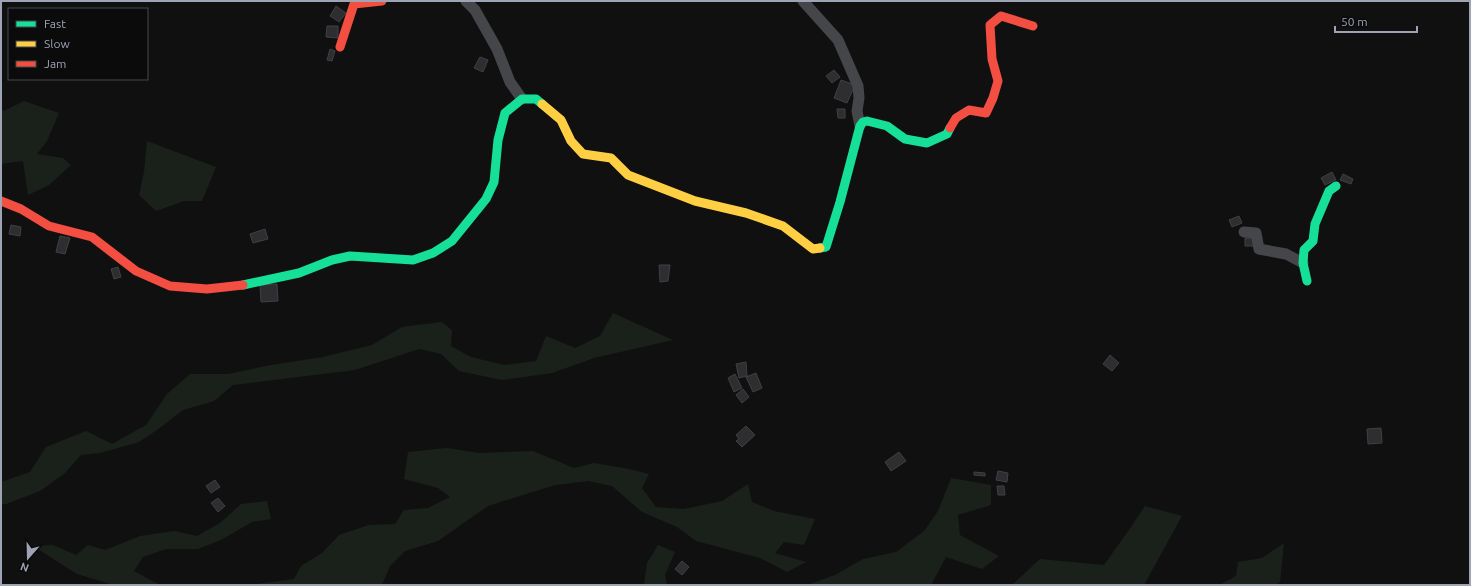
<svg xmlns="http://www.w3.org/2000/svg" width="1471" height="586" viewBox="0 0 1471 586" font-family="Ubuntu,sans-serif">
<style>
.green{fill:#1a211b}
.building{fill:#2e2e31;stroke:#3f4045}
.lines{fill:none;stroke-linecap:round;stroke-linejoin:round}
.street{stroke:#44464a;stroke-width:11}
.fast{stroke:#16e098;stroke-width:9}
.slow{stroke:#ffcf43;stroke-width:9}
.jam{stroke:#f24e42;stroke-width:9}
</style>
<rect width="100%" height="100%" fill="#101011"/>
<path class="green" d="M24,101L59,113L47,141L37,154L63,158L71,165L49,185L28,195L23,161L1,164V109L4,111Z
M147,141L216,167L202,201H184L156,211L139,195L144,172Z
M613,313L673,340L594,358L552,373L502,380L459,371L441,354L419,349L355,370L233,385L214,401L183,410L157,430L139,442L100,453L81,455L65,473L40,491L6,504H1V482L30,472L46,447L86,431L112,444L146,425L167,394L190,374H228L271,365L323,357L372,345L402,327L442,322L452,330L451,346L471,357L504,365L536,361L546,336L575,348L600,336Z
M447,448L479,453L533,451L574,468L594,463L629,469L649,474L642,488L656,507L684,509L722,501L748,484L752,502L774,511L815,519L804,545L784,542L775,553L806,562L787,572L760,558L696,541L677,527L642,512L612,486L588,481L555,485L488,506L438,541L405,551L390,566L382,585H249L294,579L301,566L322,553L339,535L369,525L395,524L404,510L428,508L450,497L438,488L404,479L408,452Z
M951,478L991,485V505L958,515L960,535L999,556L982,569L946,557L931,585H807L835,575L863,559L896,552L924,531L938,511Z
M267,501L271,519L252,522L221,540L198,549H166L143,557L134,571L160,585H113L77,574L33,546L53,545L76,555L88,545L105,550L140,536L175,531L197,536L220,523L241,504Z
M1145,506L1182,516L1144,585H1012L1040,559L1104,565L1131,527Z
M1284,543L1280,582L1276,585H1219L1236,576L1238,562L1262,558Z
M658,545L675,552L665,575L667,585H644L647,563Z"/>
<path class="building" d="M336,6L346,13L339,22L330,16Z
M327,26H338V38L326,37Z
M330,49L335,51L332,61L327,60Z
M480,57L488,60L483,72L474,68Z
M834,70L840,77L832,83L826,76Z
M841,80L855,85L847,103L834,98Z
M837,109H845V118H838Z
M1332,172L1336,180L1325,185L1321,178Z
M1343,174L1353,179L1351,184L1340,180Z
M1239,216L1242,223L1232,227L1229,220Z
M11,225L21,227L20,236L9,234Z
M265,229L268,239L253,243L250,234Z
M60,236L70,238L65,254L56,252Z
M1245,238H1256V246H1245Z
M659,265H670L668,281L660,282Z
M118,267L121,277L114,279L111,269Z
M277,284L278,301L261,302L260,285Z
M1110,355L1119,363L1112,371L1103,364Z
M746,362L747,376L739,378L736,364Z
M756,373L762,388L753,392L746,377Z
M735,374L742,388L734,392L728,378Z
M743,389L749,397L742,403L736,395Z
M746,426L755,435L742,447L736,441L739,439L736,435Z
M1381,428L1382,443L1368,444L1367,429Z
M899,452L906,461L891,471L885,462Z
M998,471L1008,473L1007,482L996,480Z
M974,472L985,473V476L974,475Z
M215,480L220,487L211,493L206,486Z
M997,486H1004L1005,495H998Z
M218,498L225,506L218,512L211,503Z
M682,561L689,567L682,575L675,569Z"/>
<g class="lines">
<path class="street" d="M466,1L475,10L497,49L510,82L522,99
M803,1L838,40L858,86L859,98L857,111L860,126
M1244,232L1256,233L1259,249L1286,254L1303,263"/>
<path class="fast" d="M820,248L826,247L840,202L860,126L863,122L867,121L887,126L905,139L927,143L947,134L950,128
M1307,281L1303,263L1304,250L1313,241L1315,224L1329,191L1336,186
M243,285L299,273L332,260L350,256L413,260L433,253L452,241L486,199L494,182L498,140L505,113L522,99H536L542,104"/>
<path class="slow" d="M542,104L561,120L571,141L583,154L611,158L628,175L695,201L746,213L783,226L813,249L820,248"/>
<path class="jam" d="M340,47L354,4L382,1
M950,128L956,118L969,110L986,113L993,98L998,81L992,59L990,25L1001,16L1033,26
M1,201L21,209L49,226L92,237L136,271L170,286L207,289L243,285"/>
</g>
<rect width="1471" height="586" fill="none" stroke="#9fa4b4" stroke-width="4"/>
<rect x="8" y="8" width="140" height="72" fill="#0b0b0c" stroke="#46484f"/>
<rect x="16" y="21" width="20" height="6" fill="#16e098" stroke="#46484f"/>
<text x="44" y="28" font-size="12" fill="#9fa4b4">Fast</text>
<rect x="16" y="41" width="20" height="6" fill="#ffcf43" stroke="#46484f"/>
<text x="44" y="48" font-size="12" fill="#9fa4b4">Slow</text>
<rect x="16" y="61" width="20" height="6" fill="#f24e42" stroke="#46484f"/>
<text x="44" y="68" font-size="12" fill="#9fa4b4">Jam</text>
<g transform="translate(28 558) rotate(200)" stroke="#0b0b0c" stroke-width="3" paint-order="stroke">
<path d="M0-3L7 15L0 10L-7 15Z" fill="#9fa4b4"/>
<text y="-6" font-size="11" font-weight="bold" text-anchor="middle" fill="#9fa4b4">N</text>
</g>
<path d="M1335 26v6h82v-6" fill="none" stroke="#9fa4b4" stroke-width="2"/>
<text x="1341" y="26" font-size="12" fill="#9fa4b4" stroke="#0b0b0c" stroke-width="3" paint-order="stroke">50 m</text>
</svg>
